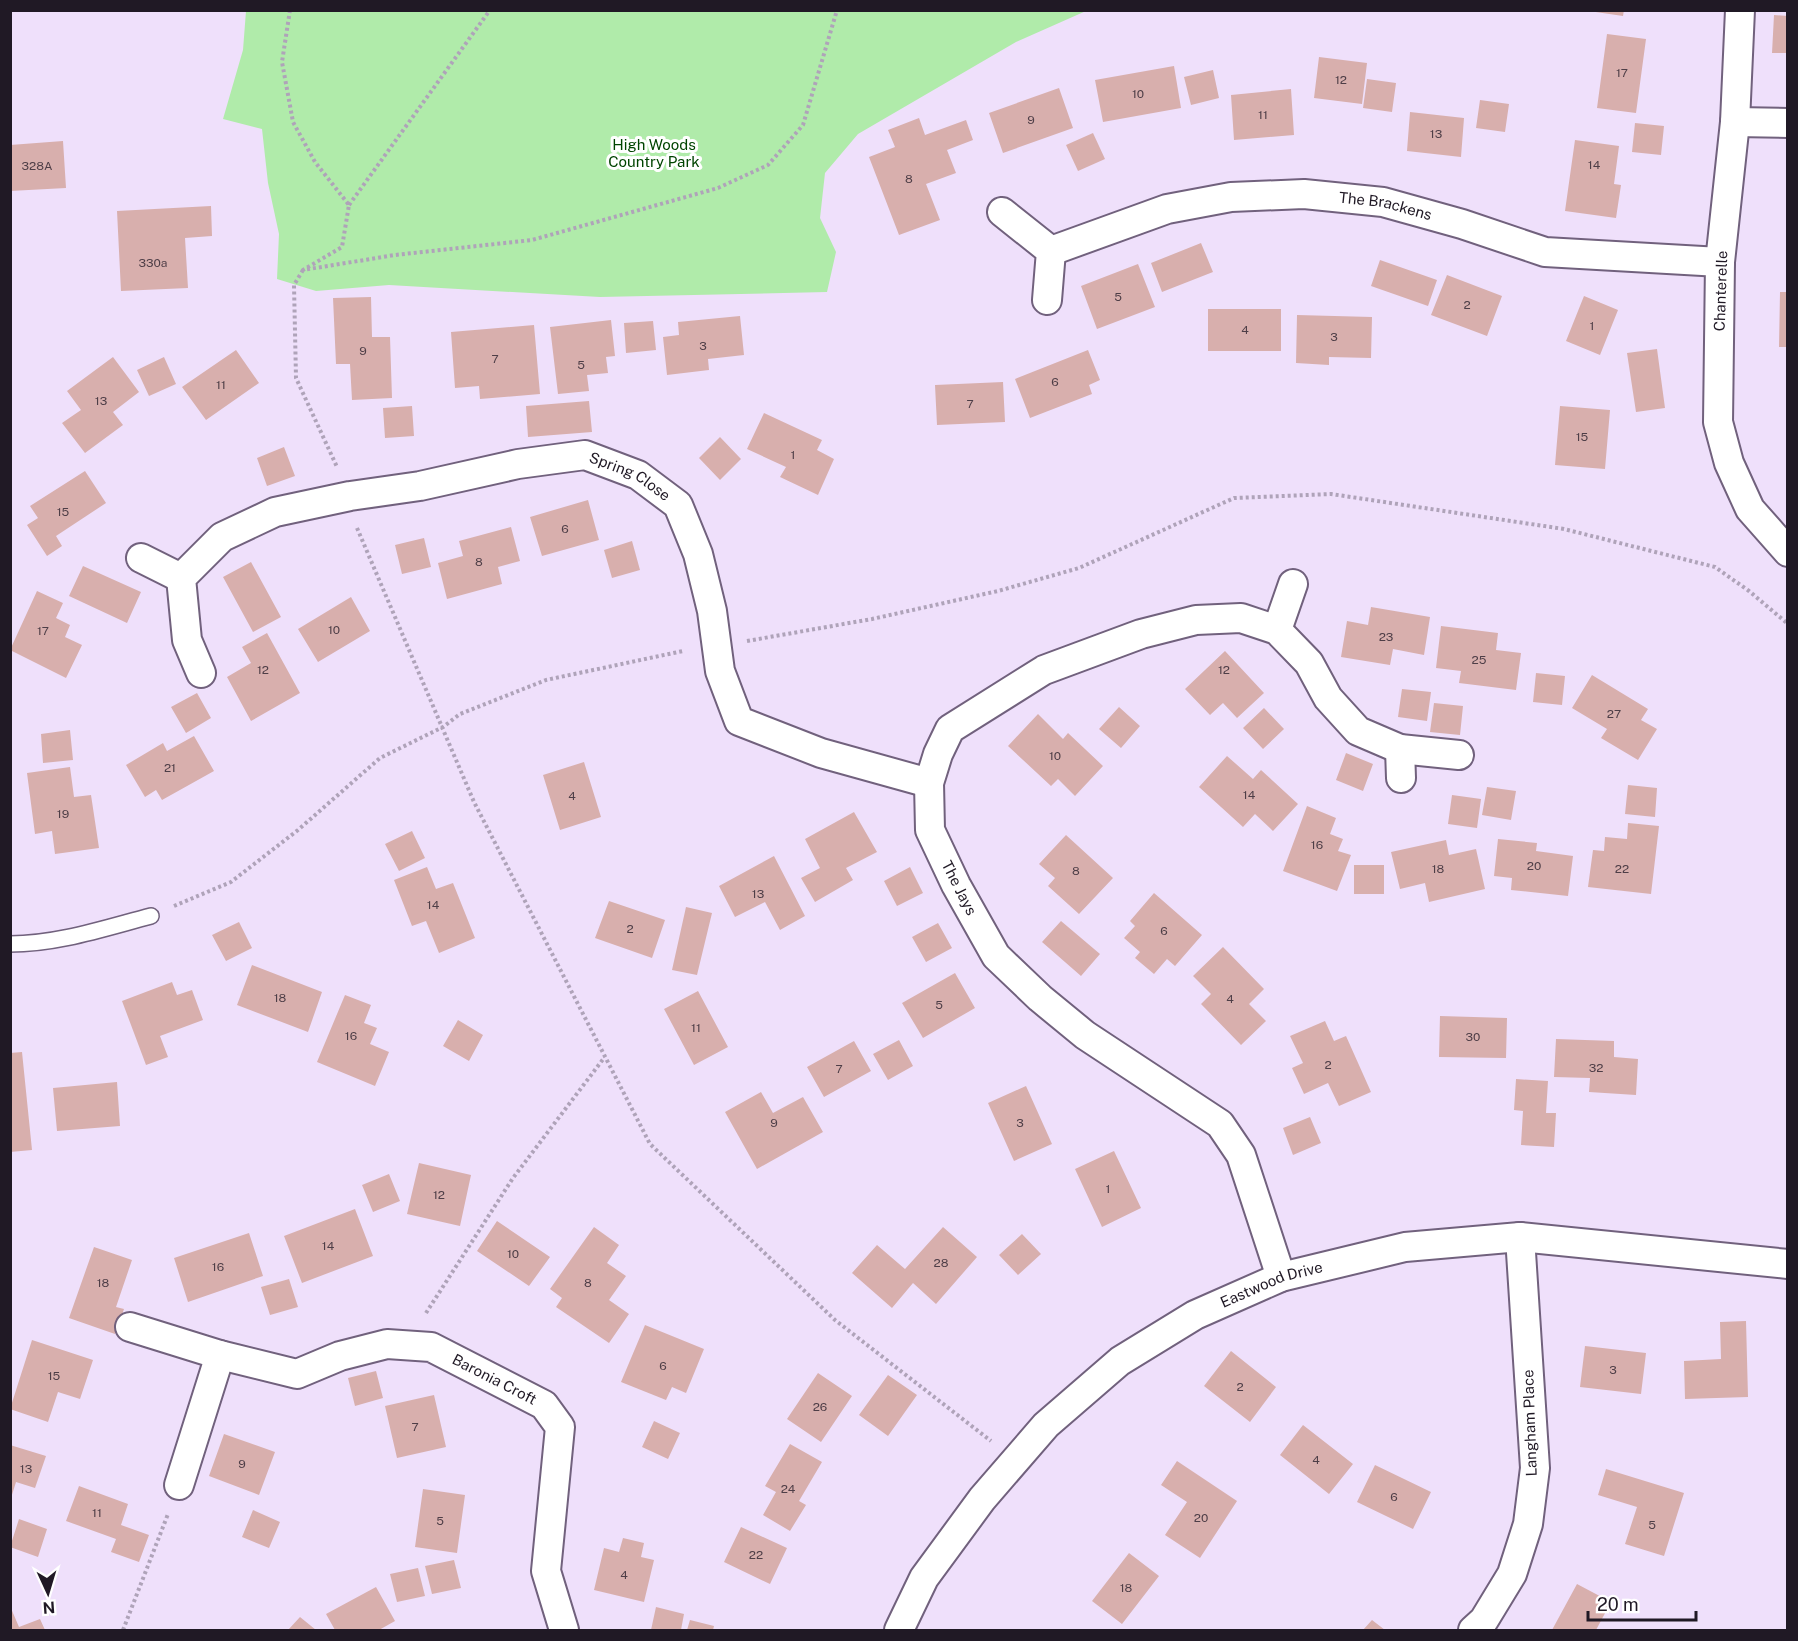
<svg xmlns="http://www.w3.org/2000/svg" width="1798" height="1641" viewBox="0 0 1798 1641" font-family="'Public Sans',sans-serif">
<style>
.green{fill:#b0ebaa}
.building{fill:#d8afad}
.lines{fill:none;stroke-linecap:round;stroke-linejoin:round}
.lane-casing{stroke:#71617d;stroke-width:18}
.street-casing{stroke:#71617d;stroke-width:32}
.path{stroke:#afa3b9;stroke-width:4;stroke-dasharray:3 3;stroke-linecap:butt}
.lane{stroke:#fff;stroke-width:15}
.street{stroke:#fff;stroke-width:28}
.labels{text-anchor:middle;stroke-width:6;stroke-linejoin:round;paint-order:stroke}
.number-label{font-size:12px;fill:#4e3e47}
.park-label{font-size:15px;fill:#040;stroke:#fff}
.street-label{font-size:15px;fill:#201925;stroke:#fff}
</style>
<rect width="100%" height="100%" fill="#efe0fb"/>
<path class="green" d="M246,11L247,10L1086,11L1016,42L858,134L825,173L820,218L836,252L827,292L600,297L389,285L316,291L277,279L279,234L268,183L262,129L223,119L243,50Z"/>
<path class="building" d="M1582,10H1624L1623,16Z
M1774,15L1788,16V53H1772Z
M1607,34L1646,39L1636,113L1597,108Z
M1319,57L1367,63L1362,104L1314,98Z
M1174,66L1181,108L1103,122L1095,80Z
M1213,70L1219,98L1191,105L1184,77Z
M1367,79L1396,83L1392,112L1363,108Z
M1059,88L1073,128L1003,153L989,113Z
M1291,89L1294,135L1234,140L1231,95Z
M1480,100L1509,104L1505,132L1476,128Z
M1410,112L1464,118L1461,157L1407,151Z
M919,118L925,135L966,120L973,140L947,150L956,173L926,184L940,220L899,235L869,157L895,147L888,130Z
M1635,123L1664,126L1661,155L1632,152Z
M1093,133L1105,159L1078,171L1066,145Z
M1575,140L1619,146L1614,184L1621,185L1616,218L1565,211Z
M63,141L66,188L10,191V145Z
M211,206L212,236L185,238L188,288L121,291L117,211Z
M1201,243L1213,272L1162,292L1151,263Z
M1380,260L1437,280L1428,306L1371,286Z
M1138,264L1155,307L1097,329L1081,286Z
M1447,275L1502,296L1487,336L1431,315Z
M1780,292H1788V347H1779Z
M1584,296L1618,310L1600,355L1566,341Z
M371,297L372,337H390L392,398L352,400L350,364H336L333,298Z
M1208,309H1281V351H1208Z
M1297,315L1372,317L1371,358L1329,357V365L1296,363Z
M740,316L744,355L708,359L709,370L667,375L663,337L679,335L678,322Z
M611,320L615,356L606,357L608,373L587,375L589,391L558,394L550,327Z
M653,321L656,350L626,353L624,323Z
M534,325L540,394L480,399L479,386L455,388L451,332Z
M1657,349L1665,408L1636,412L1627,353Z
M236,350L259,383L206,420L182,387Z
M1088,350L1100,380L1089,385L1092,394L1030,418L1015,379Z
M113,357L139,392L113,412L123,425L85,453L62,423L81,410L67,391Z
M164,357L176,384L149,396L137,370Z
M1003,382L1005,422L937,425L935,385Z
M589,401L592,432L528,437L526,406Z
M412,406L414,436L385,438L383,408Z
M1560,406L1610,410L1605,469L1555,465Z
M764,413L822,440L817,450L834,459L818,495L780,477L786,467L747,449Z
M720,437L741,459L720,480L699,458Z
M284,447L295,476L267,486L257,458Z
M85,471L106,503L56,536L62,546L47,556L27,525L38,518L30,506Z
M588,500L599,540L542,556L530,517Z
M511,527L520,561L498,567L502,584L447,599L438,563L463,556L459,541Z
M424,538L431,567L402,574L395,545Z
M632,541L640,570L612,578L604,550Z
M251,562L281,617L253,632L223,577Z
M83,566L141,592L127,623L69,596Z
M37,591L63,603L56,618L70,625L65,637L82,645L66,678L10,650Z
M351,597L370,631L318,662L298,629Z
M1371,607L1430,617L1424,655L1393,649L1390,665L1341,657L1347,621L1368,625Z
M1441,626L1498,633L1496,650L1521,653L1516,690L1459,683L1461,671L1436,668Z
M267,633L300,693L251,721L227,677L251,663L242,647Z
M1225,651L1264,693L1237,718L1223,703L1210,715L1185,689Z
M1536,673L1565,676L1562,705L1533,702Z
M1592,675L1648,709L1641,720L1657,729L1638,760L1601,738L1607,729L1572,708Z
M1402,689L1431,692L1427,721L1398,717Z
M197,693L211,718L186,733L171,707Z
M1434,703L1463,706L1460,735L1430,732Z
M1119,707L1140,726L1121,748L1099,729Z
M1264,708L1284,729L1263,749L1243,728Z
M1038,714L1063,739L1068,733L1103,766L1075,796L1058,779L1051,786L1008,746Z
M70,730L73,760L43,763L41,734Z
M194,736L214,771L162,800L156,790L145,797L126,765L163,743L167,751Z
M1346,753L1373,764L1363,791L1336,780Z
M1227,756L1253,779L1261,770L1298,804L1273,831L1255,814L1243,827L1199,787Z
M584,762L601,817L560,830L543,775Z
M70,767L74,797L91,795L99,848L55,854L52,831L35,834L27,773Z
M1628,785L1657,788L1655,817L1625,814Z
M1487,787L1516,791L1511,820L1482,815Z
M1452,795L1481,799L1477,828L1448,824Z
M1307,806L1336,818L1330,834L1343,839L1338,851L1351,855L1337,891L1283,871Z
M854,812L877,852L846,868L853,880L815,902L801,878L820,868L805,839Z
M1628,823L1659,826L1651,894L1588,887L1593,850L1604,851L1605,837L1627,839Z
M412,831L425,858L399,871L385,844Z
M1066,835L1113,878L1079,914L1048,886L1055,878L1039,864Z
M1498,839L1537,843L1536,851L1573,856L1568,896L1511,890L1512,878L1494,876Z
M1446,840L1449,855L1476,849L1485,889L1429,902L1425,883L1400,889L1391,852Z
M774,856L805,916L780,930L765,902L735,917L719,886Z
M1354,865H1384V894H1354Z
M427,867L436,889L453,883L475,938L439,953L426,921L412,926L394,880Z
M910,867L923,893L897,906L884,881Z
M1154,893L1202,935L1175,966L1167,959L1154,974L1135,958L1140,952L1124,938L1135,926L1130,921Z
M609,901L665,920L652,958L595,938Z
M686,907L712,913L697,975L672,970Z
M1061,921L1100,954L1081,976L1042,942Z
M239,922L252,948L226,961L212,935Z
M938,923L952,948L926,962L912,937Z
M1223,947L1264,989L1249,1004L1266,1021L1241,1045L1201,1004L1211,994L1193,976Z
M252,965L322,992L308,1032L237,1005Z
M955,973L975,1008L923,1038L902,1003Z
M172,982L177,995L192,990L203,1020L160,1036L168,1057L146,1065L122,1001Z
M698,991L728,1047L694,1065L664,1009Z
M345,995L371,1005L364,1023L377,1028L370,1044L389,1052L375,1086L317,1062Z
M1440,1016L1507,1018L1506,1058L1439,1057Z
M458,1020L483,1035L469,1061L443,1046Z
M1325,1021L1334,1041L1346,1036L1371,1092L1339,1106L1328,1083L1304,1094L1292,1068L1303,1063L1290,1036Z
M1556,1039L1614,1041V1057L1638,1059L1636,1095L1589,1092L1590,1078L1554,1077Z
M899,1040L913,1066L888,1080L873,1054Z
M854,1041L871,1071L824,1097L807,1067Z
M22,1052L32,1150L10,1152V1053Z
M1516,1079L1548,1081L1546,1113H1556L1554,1147L1521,1145L1523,1111L1514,1110Z
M117,1082L120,1126L57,1131L53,1088Z
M1026,1086L1052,1144L1014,1161L988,1103Z
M761,1092L773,1113L803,1097L823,1132L757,1169L725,1112Z
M1310,1117L1321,1143L1293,1155L1283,1128Z
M1114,1151L1141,1208L1102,1227L1075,1169Z
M419,1163L471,1175L460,1226L407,1214Z
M389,1174L400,1201L373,1212L362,1185Z
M355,1209L373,1256L302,1283L284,1236Z
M497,1221L550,1257L529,1286L477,1251Z
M594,1227L619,1245L607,1263L626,1276L609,1300L629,1314L609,1343L556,1307L562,1298L550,1289Z
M943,1227L977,1257L936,1304L913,1283L892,1308L852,1273L877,1245L905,1269Z
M249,1233L263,1276L188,1302L174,1258Z
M1022,1234L1041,1254L1018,1275L999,1255Z
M94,1247L132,1260L116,1307L124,1309L115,1334L69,1318Z
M289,1279L298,1307L270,1315L261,1287Z
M1746,1321L1748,1397L1685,1399L1684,1361L1721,1359L1720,1322Z
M645,1325L704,1349L686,1393L672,1387L666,1400L621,1382Z
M32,1340L93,1360L80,1399L58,1392L48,1422L10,1409Z
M1585,1346L1646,1353L1641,1394L1580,1387Z
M1231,1351L1276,1387L1250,1422L1204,1386Z
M376,1371L383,1398L355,1406L348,1378Z
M818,1373L852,1396L821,1442L787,1419Z
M888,1375L917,1395L888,1436L859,1415Z
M434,1395L446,1447L397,1458L385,1406Z
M654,1421L680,1433L668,1459L642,1447Z
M1303,1425L1353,1464L1329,1494L1280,1455Z
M224,1434L275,1452L259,1495L209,1476Z
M790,1444L822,1462L799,1501L806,1505L790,1531L763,1515L776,1492L765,1486Z
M10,1445L46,1456L35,1488L16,1482L11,1498Z
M1177,1461L1237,1501L1200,1558L1165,1535L1187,1502L1161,1485Z
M1375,1465L1431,1492L1413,1529L1357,1502Z
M1606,1469L1684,1493L1664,1556L1625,1544L1637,1507L1598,1495Z
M79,1486L128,1504L121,1525L149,1535L139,1562L111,1552L116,1539L66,1521Z
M423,1489L465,1495L457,1553L415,1547Z
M253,1510L280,1522L269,1548L242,1537Z
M19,1519L47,1529L38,1557L10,1547Z
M741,1527L787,1548L770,1584L724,1562Z
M623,1538L644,1543L641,1557L654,1560L644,1602L594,1590L604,1548L619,1552Z
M1129,1553L1159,1576L1122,1624L1092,1601Z
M454,1560L461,1588L432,1594L425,1566Z
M418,1568L425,1596L397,1602L390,1574Z
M1577,1584L1611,1602L1596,1630H1552Z
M376,1587L395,1621L379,1630H335L326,1614Z
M10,1606L19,1627L40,1619L45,1630H10Z
M656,1607L684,1614L681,1630H651Z
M300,1617L316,1630H288Z
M690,1620L714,1626L713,1630H687Z
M1372,1620L1385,1630H1363Z"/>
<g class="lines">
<g class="lane-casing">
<path id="lane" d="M10,944C58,944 105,928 151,916"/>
</g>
<g class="street-casing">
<g id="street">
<path d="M1740,10L1735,122L1720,262L1718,422L1729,463L1750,509L1788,552"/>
<path d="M1735,122L1788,123"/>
<path d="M1002,212L1051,251L1047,300"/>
<path id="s1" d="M1051,251L1167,209L1231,197L1304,194L1383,202L1462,224L1545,252L1720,262"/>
<path d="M141,558L181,578"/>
<path d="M1277,630L1293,584"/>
<path id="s2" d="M201,673L187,640L181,578L222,537L275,512L350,496L420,486L518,464L585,455L638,475L678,505L698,554L712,611L720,671L739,721L821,753L929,783"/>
<path d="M1400,749L1401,778"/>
<path d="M1281,1277L1241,1155L1220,1124L1085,1035L1040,998L996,956L956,885L930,830L929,783L938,754L950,729L1044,670L1141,634L1196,620L1241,618L1277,630L1309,663L1328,698L1358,731L1400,749L1459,755"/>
<path id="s3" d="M130,1327L220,1355L297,1374L340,1356L387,1344L431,1347L544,1405L560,1427L546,1571L564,1630"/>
<path d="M179,1485L220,1355"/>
<path id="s4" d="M899,1630L924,1578L982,1499L1046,1425L1120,1361L1195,1315L1281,1277L1405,1247L1520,1237L1788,1264"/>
<path d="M1473,1630L1484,1620L1512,1574L1528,1524L1535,1468L1520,1237"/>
</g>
</g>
<path class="path" d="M290,10L282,62L293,122L315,162L349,205L342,247L303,270L395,255L532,240L718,188L768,165L803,125L837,10
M349,205L490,10
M303,270L294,285L296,378L337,467
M357,528L474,802L650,1144L835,1320L991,1441
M747,641L872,619L998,591L1079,568L1234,498L1331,494L1564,529L1715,567L1749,591L1788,624
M174,906L231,882L298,830L380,758L443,727L460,714L546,680L683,651
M426,1313L513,1178L604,1058
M123,1630L168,1514"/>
<use href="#lane" class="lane"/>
<use href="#street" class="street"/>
</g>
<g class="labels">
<g class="number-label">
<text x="1622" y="77">17</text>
<text x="1341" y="84">12</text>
<text x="1138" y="98">10</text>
<text x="1263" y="119">11</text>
<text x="1031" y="124">9</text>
<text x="1436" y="138">13</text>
<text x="1594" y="169">14</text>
<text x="37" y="170">328A</text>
<text x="909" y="183">8</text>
<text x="153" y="267">330a</text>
<text x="1118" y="301">5</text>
<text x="1467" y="309">2</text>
<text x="1592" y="330">1</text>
<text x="1245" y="334">4</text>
<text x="1334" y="341">3</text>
<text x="703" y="350">3</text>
<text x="363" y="355">9</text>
<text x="495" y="363">7</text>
<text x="581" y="369">5</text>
<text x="1055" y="386">6</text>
<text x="221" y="389">11</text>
<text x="101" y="405">13</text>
<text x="970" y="408">7</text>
<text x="1582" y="441">15</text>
<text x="793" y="459">1</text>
<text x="63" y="516">15</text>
<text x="565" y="533">6</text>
<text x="479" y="566">8</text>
<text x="334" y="634">10</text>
<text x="43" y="635">17</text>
<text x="1386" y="641">23</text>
<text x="1479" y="664">25</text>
<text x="263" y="674">12</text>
<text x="1224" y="674">12</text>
<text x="1614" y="718">27</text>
<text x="1055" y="760">10</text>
<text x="170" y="772">21</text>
<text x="1249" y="799">14</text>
<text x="572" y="800">4</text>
<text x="63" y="818">19</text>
<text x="1317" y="849">16</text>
<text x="1534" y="870">20</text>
<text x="1438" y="873">18</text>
<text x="1622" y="873">22</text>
<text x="1076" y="875">8</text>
<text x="758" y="898">13</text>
<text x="433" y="909">14</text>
<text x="630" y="933">2</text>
<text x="1164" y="935">6</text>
<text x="280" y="1002">18</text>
<text x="1230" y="1003">4</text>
<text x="939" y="1009">5</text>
<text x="696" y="1032">11</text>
<text x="351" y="1040">16</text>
<text x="1473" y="1041">30</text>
<text x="1328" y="1069">2</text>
<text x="1596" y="1072">32</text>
<text x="839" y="1073">7</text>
<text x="774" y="1127">9</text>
<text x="1020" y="1127">3</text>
<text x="1108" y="1193">1</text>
<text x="439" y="1199">12</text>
<text x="328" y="1250">14</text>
<text x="513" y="1258">10</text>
<text x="941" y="1267">28</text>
<text x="218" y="1271">16</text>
<text x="103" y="1287">18</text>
<text x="588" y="1287">8</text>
<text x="663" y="1370">6</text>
<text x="1613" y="1374">3</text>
<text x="54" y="1380">15</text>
<text x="1240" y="1391">2</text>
<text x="820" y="1411">26</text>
<text x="415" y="1431">7</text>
<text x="1316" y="1464">4</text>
<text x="242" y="1468">9</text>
<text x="26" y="1473">13</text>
<text x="788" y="1493">24</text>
<text x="1394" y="1501">6</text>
<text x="97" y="1517">11</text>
<text x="1201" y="1522">20</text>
<text x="440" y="1525">5</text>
<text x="1652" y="1529">5</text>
<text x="756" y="1559">22</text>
<text x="624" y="1579">4</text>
<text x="1126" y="1592">18</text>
</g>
<g class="park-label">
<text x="654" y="150">High Woods<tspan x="654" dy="17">Country Park</tspan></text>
</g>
<g class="street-label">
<text dy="5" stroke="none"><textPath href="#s1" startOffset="344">The Brackens</textPath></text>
<text transform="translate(1721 291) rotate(-88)" y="5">Chanterelle</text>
<text dy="5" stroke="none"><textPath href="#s2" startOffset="580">Spring Close</textPath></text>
<text transform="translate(959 888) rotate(63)" y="5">The Jays</text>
<text dy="5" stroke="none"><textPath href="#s4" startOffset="522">Eastwood Drive</textPath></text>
<text dy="5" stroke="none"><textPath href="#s3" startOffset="384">Baronia Croft</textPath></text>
<text transform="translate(1530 1423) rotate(-92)" y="5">Langham Place</text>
</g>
</g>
<rect width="1798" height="1641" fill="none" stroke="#201925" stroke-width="24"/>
<g transform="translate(48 1593) rotate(176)" stroke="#ffffff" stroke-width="4.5" paint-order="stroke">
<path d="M0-4.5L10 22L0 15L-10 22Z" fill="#201925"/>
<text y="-9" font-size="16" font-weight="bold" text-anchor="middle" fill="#201925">N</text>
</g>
<path d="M1588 1611v9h108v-9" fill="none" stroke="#201925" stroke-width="3"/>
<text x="1597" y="1611" font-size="18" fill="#201925" stroke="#ffffff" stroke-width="4.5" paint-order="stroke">20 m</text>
</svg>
